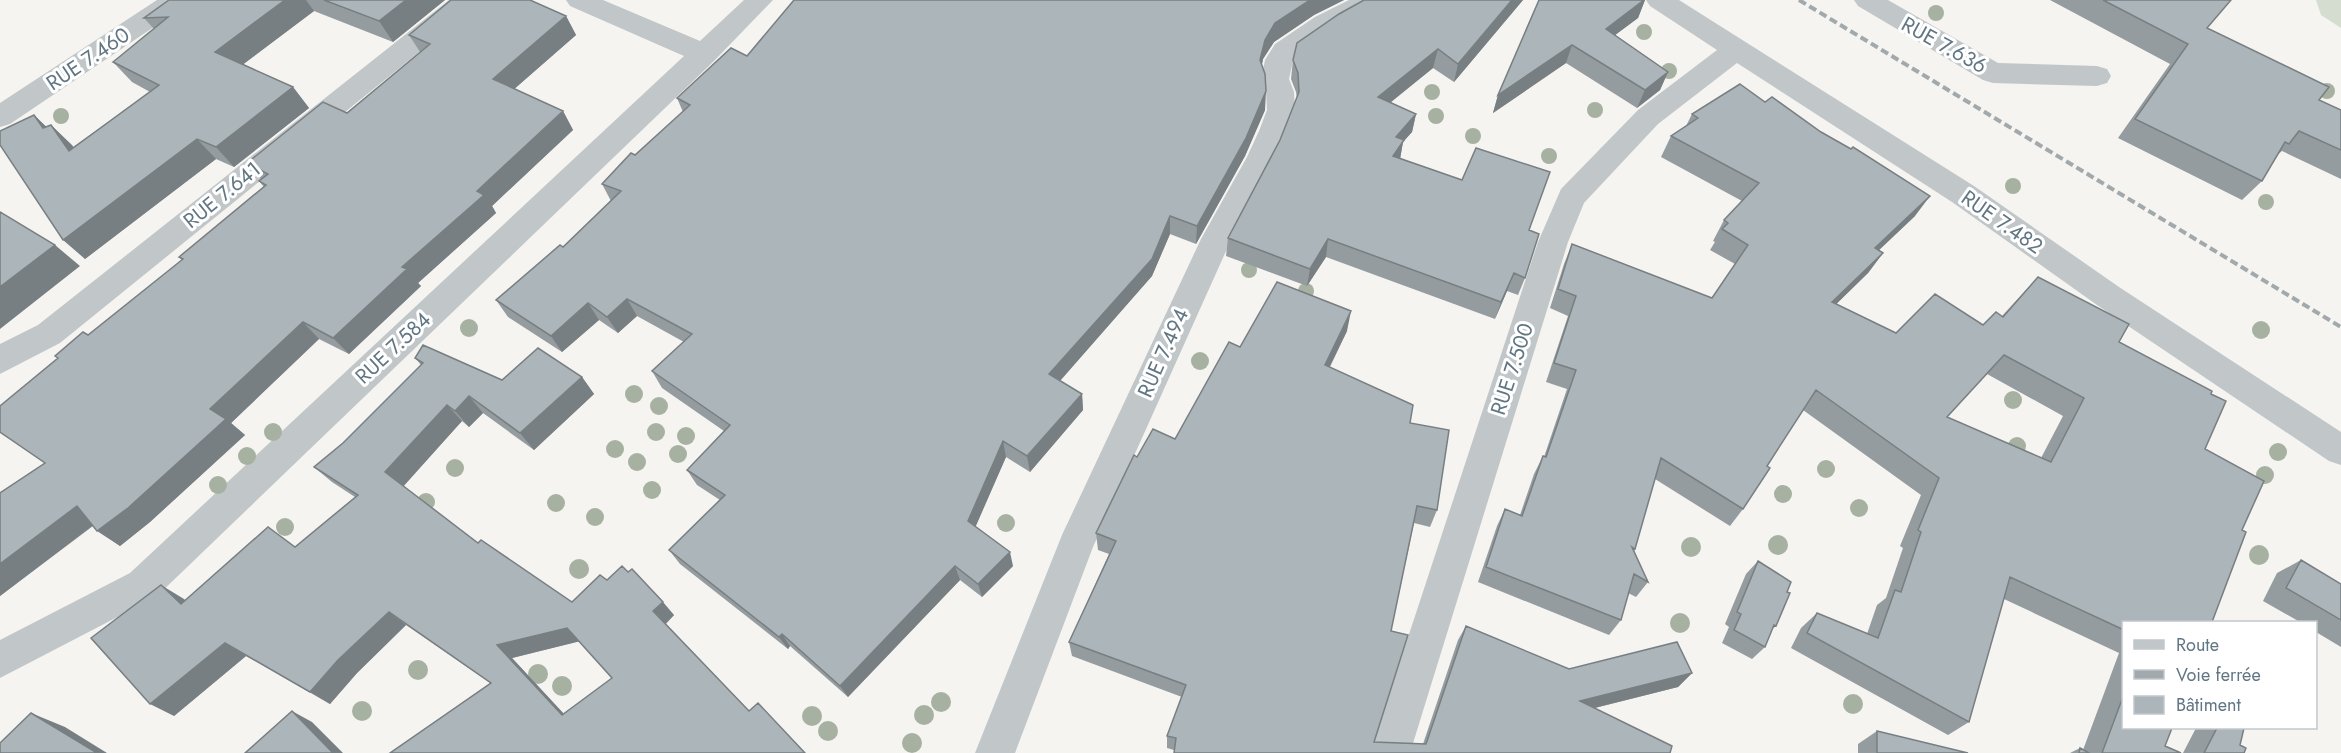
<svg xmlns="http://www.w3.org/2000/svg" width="2341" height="753" viewBox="0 0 2341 753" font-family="Jost,sans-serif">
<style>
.green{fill:#d5dcd0}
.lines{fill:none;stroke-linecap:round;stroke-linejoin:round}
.minor{fill:#c1c6c8;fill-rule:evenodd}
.rail{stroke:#a1a9ad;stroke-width:4;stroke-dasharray:8 4;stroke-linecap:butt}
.tree{fill:#a7b1a1}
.wall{fill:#949c9f;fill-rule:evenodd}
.shaded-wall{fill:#787f82}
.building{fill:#acb5b9;stroke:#787f82;stroke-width:1.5;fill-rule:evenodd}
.labels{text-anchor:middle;stroke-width:6;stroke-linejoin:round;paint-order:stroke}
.street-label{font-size:21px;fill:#617683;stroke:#fff}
</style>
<rect width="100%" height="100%" fill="#f5f4f0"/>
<path class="green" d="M2316,0H2341V28L2321,15Z"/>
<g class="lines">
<path class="minor" d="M157,0H189L185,6L10,124L0,127V103Z
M449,0H480L476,6L60,343L0,374V344L38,325Z
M566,0H603L700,41L744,0H773L714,61L156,597L0,678V640L130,573L684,56L570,6Z
M1349,0H1384L1380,6L1335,31L1293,61L1289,79L1294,92L1295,110L1287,131L1276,158L1231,240L1093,547L1015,753H975L1062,535L1201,239L1247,157L1259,131L1267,110L1266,92L1261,79L1265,60L1275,44L1315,17Z
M1646,0H1679L1974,186L2119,287L2341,432V465L2329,461L2097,305L1952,202L1737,63L1658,124L1584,203L1568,242L1410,753H1370L1538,242L1561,189L1638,110L1717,50L1650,6Z
M1854,0H1888L1998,63L2097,66L2107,69L2111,76L2107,83L2097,86L1993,83L1983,80L1858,6Z"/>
<path class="rail" d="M1799,0L2341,327"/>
</g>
<g class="tree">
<circle cx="1936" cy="13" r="8"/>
<circle cx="1644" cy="32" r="8"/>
<circle cx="1669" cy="71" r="8"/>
<circle cx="2327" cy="91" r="8"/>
<circle cx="1432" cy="92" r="8"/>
<circle cx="1595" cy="110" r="8"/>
<circle cx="61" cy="116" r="8"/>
<circle cx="1436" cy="116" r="8"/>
<circle cx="1473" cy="136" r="8"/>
<circle cx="1549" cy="156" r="8"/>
<circle cx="2013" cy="186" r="8"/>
<circle cx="2266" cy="202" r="8"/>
<circle cx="1249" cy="270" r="8"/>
<circle cx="1306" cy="291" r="8"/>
<circle cx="469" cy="328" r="9"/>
<circle cx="2261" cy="330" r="9"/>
<circle cx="1200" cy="361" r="9"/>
<circle cx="634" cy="394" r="9"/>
<circle cx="2013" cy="400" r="9"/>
<circle cx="659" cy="406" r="9"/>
<circle cx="273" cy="432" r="9"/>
<circle cx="656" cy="432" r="9"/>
<circle cx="686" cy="436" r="9"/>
<circle cx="2017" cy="446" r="9"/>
<circle cx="615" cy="449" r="9"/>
<circle cx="2278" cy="452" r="9"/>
<circle cx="678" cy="454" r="9"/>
<circle cx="247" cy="456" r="9"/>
<circle cx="637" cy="462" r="9"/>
<circle cx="455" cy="468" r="9"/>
<circle cx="1826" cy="469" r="9"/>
<circle cx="2265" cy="475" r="9"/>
<circle cx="218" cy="485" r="9"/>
<circle cx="652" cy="490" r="9"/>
<circle cx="1783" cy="494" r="9"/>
<circle cx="426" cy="502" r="9"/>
<circle cx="556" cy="503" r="9"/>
<circle cx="1859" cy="508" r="9"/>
<circle cx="595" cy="517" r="9"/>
<circle cx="1006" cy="523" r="9"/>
<circle cx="285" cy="527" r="9"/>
<circle cx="1778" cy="545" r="10"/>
<circle cx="1691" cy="547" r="10"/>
<circle cx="2259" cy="555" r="10"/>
<circle cx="579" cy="569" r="10"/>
<circle cx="1680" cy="623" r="10"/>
<circle cx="418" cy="670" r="10"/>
<circle cx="538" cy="674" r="10"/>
<circle cx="562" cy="686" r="10"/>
<circle cx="941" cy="702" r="10"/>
<circle cx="1853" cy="704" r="10"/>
<circle cx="362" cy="711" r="10"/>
<circle cx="924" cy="715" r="10"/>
<circle cx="812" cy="716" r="10"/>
<circle cx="828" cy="731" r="10"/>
<circle cx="912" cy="743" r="10"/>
</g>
<path class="wall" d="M169,0H445L393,42L314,11L243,64L293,87L309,108L234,167L216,159L85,259L34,115L46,127L51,125L73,147L150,92L132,82L113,62L154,29L144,18Z
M794,0H1344L1314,15L1274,42L1263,59L1262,64L1265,110L1245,156L1196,244L1170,234L1152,276L1060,381L1082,394L1083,410L1030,472L1006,457L975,527L1013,566L982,597L960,580L848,697L790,646L788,649L680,564L669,550L720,500L697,485L687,470L724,431L662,388L652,371L684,342L637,316L618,333L599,320L562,352L508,317L496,300L563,247L611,201L602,184L683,112L677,98L747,56Z
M1364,0H1523L1454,82L1433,68L1390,102L1416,114L1412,132L1403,142L1400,159L1529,230L1525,278L1518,295L1507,291L1495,319L1326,257L1307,286L1226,256L1228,238L1280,140L1297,99L1296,92L1291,79L1293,60Z
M1539,0H1645L1638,18L1615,35L1668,72L1660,90L1637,108L1566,63L1493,113L1498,95Z
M2050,0H2231L2207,28L2319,100L2341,110V179L2282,151L2277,155L2262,181L2242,200L2118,138L2170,64Z
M566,16L576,35L514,89L563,111L573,130L492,206L496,213L418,283L421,286L349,354L319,339L231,423L245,435L150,522L120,546L93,526L0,596V493L45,463L58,358L55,356L88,335L182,260L179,257L264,187L259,181L261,179L247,163L347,113L420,52L409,35Z
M1692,114L1915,216L1879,250L1883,253L1868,273L1836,304L1896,333L1983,325L2002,316L2038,277L2119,342L2124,622V728L2181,753H2070L2080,748L2083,750L2119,653L2004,599L1969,722L1948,735L1791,648L1801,628L1817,613L1867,634L1877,605L1886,598L1903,548L1900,546L1921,495L1803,410L1767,466L1743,509L1730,526L1655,479L1635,549L1634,551L1648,582L1636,597L1628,593L1621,620L1609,635L1478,582L1497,526L1505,509L1520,515L1534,474L1543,456L1544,457L1567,389L1546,382L1568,316L1550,308L1564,264L1572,244L1712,298L1735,264L1710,250L1715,242L1713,241L1724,220L1742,201L1661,157L1671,136L1686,126ZM1987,374L2063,416L2041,458L1947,417Z
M1347,331L1330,367L1410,423L1437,510L1430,527L1414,523L1391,631L1374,742L1423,744L1458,640L1466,626L1569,669L1692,673L1678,687L1595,708L1672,746L1174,750L1167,748V736L1182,697L1072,656L1069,642L1109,554L1098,550L1096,533L1137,457L1175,439L1240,347Z
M415,358L502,380L582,377L594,394L534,450L483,413L469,427L462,421L403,486L478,543L572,602L607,580L674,615L666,624L749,711L805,753H390L490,683L406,625L357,673L330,704L246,656L174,716L185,600L295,547L355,497L332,482L314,467L343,443L421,365ZM579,641L612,678L564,714L512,658Z
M2301,560L2341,584V647L2316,632V622H2300L2263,601L2277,573Z
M1758,561L1776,626L1772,629L1765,647L1752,659L1722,643L1729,627L1725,624L1746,574Z
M2196,728H2244L2240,745L2244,753H2183Z
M1877,731L1968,753H1858V744Z"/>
<path class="shaded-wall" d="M285,0H306L314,11L233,72L215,52Z
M406,0H445L393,42L379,21Z
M1310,0H1344L1314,15L1274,42L1263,59L1259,79L1260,60L1265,40L1275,23Z
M1512,0H1523L1454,82L1458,64Z
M1645,0L1638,18L1599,47L1606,29Z
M566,16L576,35L504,98L493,79Z
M1572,45L1566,63L1493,113L1498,95Z
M1438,49L1433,68L1374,116L1378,97Z
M1668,72L1660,90L1637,108L1645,90Z
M293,87L309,108L234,167L216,147Z
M1266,91L1265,110L1245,156L1196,244L1197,226Z
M563,111L573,130L492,206L496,213L418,283L421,286L349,354L333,338L477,191Z
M1416,114L1412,132L1403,142L1400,159L1389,175L1396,137Z
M34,115L55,135L43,128Z
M51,125L72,145L90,170L69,151Z
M197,139L216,159L85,259L63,240Z
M1930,196L1915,216L1860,268L1875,248Z
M1170,216V234L1152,276L1051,391L1049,374Z
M1328,239L1326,257L1307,286L1310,269Z
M55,245L80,266L0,329V287Z
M1883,253L1868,273L1818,322L1832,302Z
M1514,273L1507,291L1495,319L1501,302Z
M627,299L637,316L618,333L607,317Z
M588,303L599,320L562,352L551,336Z
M1351,311L1347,331L1321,384L1325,365Z
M303,322L319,339L231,423L245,435L150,522L120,546L97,531L210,409Z
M582,377L594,394L534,450L520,433Z
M1082,394L1083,410L1030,472L1027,456Z
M469,396L483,413L469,427L455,411Z
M447,405L462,421L402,488L385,472Z
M1003,441L1006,457L972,535L968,521Z
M77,506L100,520L0,596V564Z
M1010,552L1013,566L982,597L978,584Z
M955,566L960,580L848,697L840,686Z
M161,585L184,599L203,617L181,604Z
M663,602L674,615L665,624L653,611Z
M389,612L406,625L357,673L330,704L310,692L338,660Z
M567,628L581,641L512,658L576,727L562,715L497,645Z
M782,634L790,646L788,649L779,637Z
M225,643L246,656L174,716L150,704Z
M1692,673L1678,687L1570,714L1580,701Z
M292,711L312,722L343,753H333Z
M31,713L65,727L107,753H97Z"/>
<path class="building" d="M169,0H285L215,52L293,87L216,147L197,139L63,240L0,145V131L34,115L43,128L51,125L69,151L159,85L113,62L168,17L144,18Z
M324,0H406L379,21Z
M451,0H530L566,16L493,79L563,111L477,191L484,195L402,267L407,269L333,338L303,322L210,409L226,419L128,508L97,531L77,506L0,564V493L45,463L0,432V406L58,358L55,356L83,332L88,335L183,259L179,257L266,185L259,181L268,174L247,163L323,102L347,113L430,44L409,35Z
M794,0H1310L1275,23L1265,40L1260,60L1265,74L1266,91L1246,138L1197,226L1170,216L1152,259L1049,374L1082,394L1027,456L1003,441L968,521L1010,552L978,584L955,566L840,686L782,634L779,637L669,550L725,495L687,470L730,425L652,371L692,334L627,299L607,317L588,303L551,336L496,300L560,245L563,247L621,191L602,184L631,153L635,155L690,105L677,98L731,48L747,56Z
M1364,0H1512L1458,64L1438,49L1378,97L1416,114L1396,137L1404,140L1393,156L1462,180L1476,148L1550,172L1529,230L1539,234L1525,278L1514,273L1501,302L1328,239L1310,269L1228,238L1280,140L1299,92L1298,73L1293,60L1297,43L1339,14Z
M1539,0H1644L1606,29L1668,72L1645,90L1572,45L1498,95Z
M2103,0H2231L2207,28L2329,87L2319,100L2341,110V150L2299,131L2289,144L2285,142L2262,181L2135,119L2188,44Z
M1740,84L1765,102L1772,97L1821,132L1851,149L1853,147L1930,196L1875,248L1883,253L1832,302L1896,333L1935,294L1983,325L1996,312L2003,317L2038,277L2129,324L2119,342L2212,391L2211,394L2226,401L2205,449L2264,481L2242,530L2246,532L2212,622H2124V630L2010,577L1969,722L1807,633L1817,613L1878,638L1895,590L1901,592L1921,532L1918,530L1939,478L1816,390L1767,466L1770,468L1743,509L1661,458L1635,549L1632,547L1648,582L1634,574L1621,620L1486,567L1505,509L1522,516L1543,456L1546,457L1576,370L1554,363L1576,296L1558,289L1572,244L1712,298L1748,245L1722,229L1728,223L1724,220L1759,183L1671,136L1698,118L1692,114ZM2004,355L2084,398L2051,462L1947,417Z
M0,212L55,245L0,287Z
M1277,282L1351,311L1325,365L1413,405L1410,423L1449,430L1437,510L1417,506L1391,631L1408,635L1374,742L1426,744L1466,626L1569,669L1677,642L1692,673L1580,701L1672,746L1670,753H1174L1176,738L1167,736L1186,685L1069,642L1116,541L1096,533L1134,455L1137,457L1153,429L1175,439L1229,342L1240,347Z
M423,345L502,380L538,348L582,377L520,433L469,396L455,411L447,405L385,472L478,543L481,540L572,602L600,575L607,580L622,566L628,572L632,569L663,602L653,611L749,711L758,703L805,753H390L491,683L389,612L338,660L310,692L225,643L150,704L91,638L161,585L181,604L268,527L295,547L358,495L314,467L343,443L423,363L415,358ZM567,628L612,678L562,715L497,645Z
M2301,560L2341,584V620L2286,588Z
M1758,561L1791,582L1787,592L1790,593L1776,626L1774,625L1765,647L1734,630L1741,614L1737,612Z
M2124,694V728H2172L2165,746L2181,753H2102Z
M292,711L333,753H245Z
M31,713L97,753H0V743Z
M2217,728H2244L2240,745L2246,748L2244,753H2204Z
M1877,731L1968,753H1877Z
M2080,748L2089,753H2079Z"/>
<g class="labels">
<g class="street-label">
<text transform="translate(1944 45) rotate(29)" y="7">RUE 7.636</text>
<text transform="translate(88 59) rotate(-34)" y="7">RUE 7.460</text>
<text transform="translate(222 195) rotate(-39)" y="7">RUE 7.641</text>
<text transform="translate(2002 222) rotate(35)" y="7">RUE 7.482</text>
<text transform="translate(393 348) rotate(-43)" y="7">RUE 7.584</text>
<text transform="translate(1163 353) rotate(-66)" y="7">RUE 7.494</text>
<text transform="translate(1512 369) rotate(-72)" y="7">RUE 7.500</text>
</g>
</g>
<rect x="2122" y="621" width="195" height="108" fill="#ffffff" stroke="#c0c8cd" stroke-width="1.5"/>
<rect x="2134" y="640" width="30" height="9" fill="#c1c6c8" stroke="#c0c8cd" stroke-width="1.5"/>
<text x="2176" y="651" font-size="18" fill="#617683">Route</text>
<rect x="2134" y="670" width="30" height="9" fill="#a1a9ad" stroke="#c0c8cd" stroke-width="1.5"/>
<text x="2176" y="681" font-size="18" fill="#617683">Voie ferrée</text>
<rect x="2134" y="696" width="30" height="18" fill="#acb5b9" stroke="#c0c8cd" stroke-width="1.5"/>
<text x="2176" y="711" font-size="18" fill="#617683">Bâtiment</text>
</svg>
